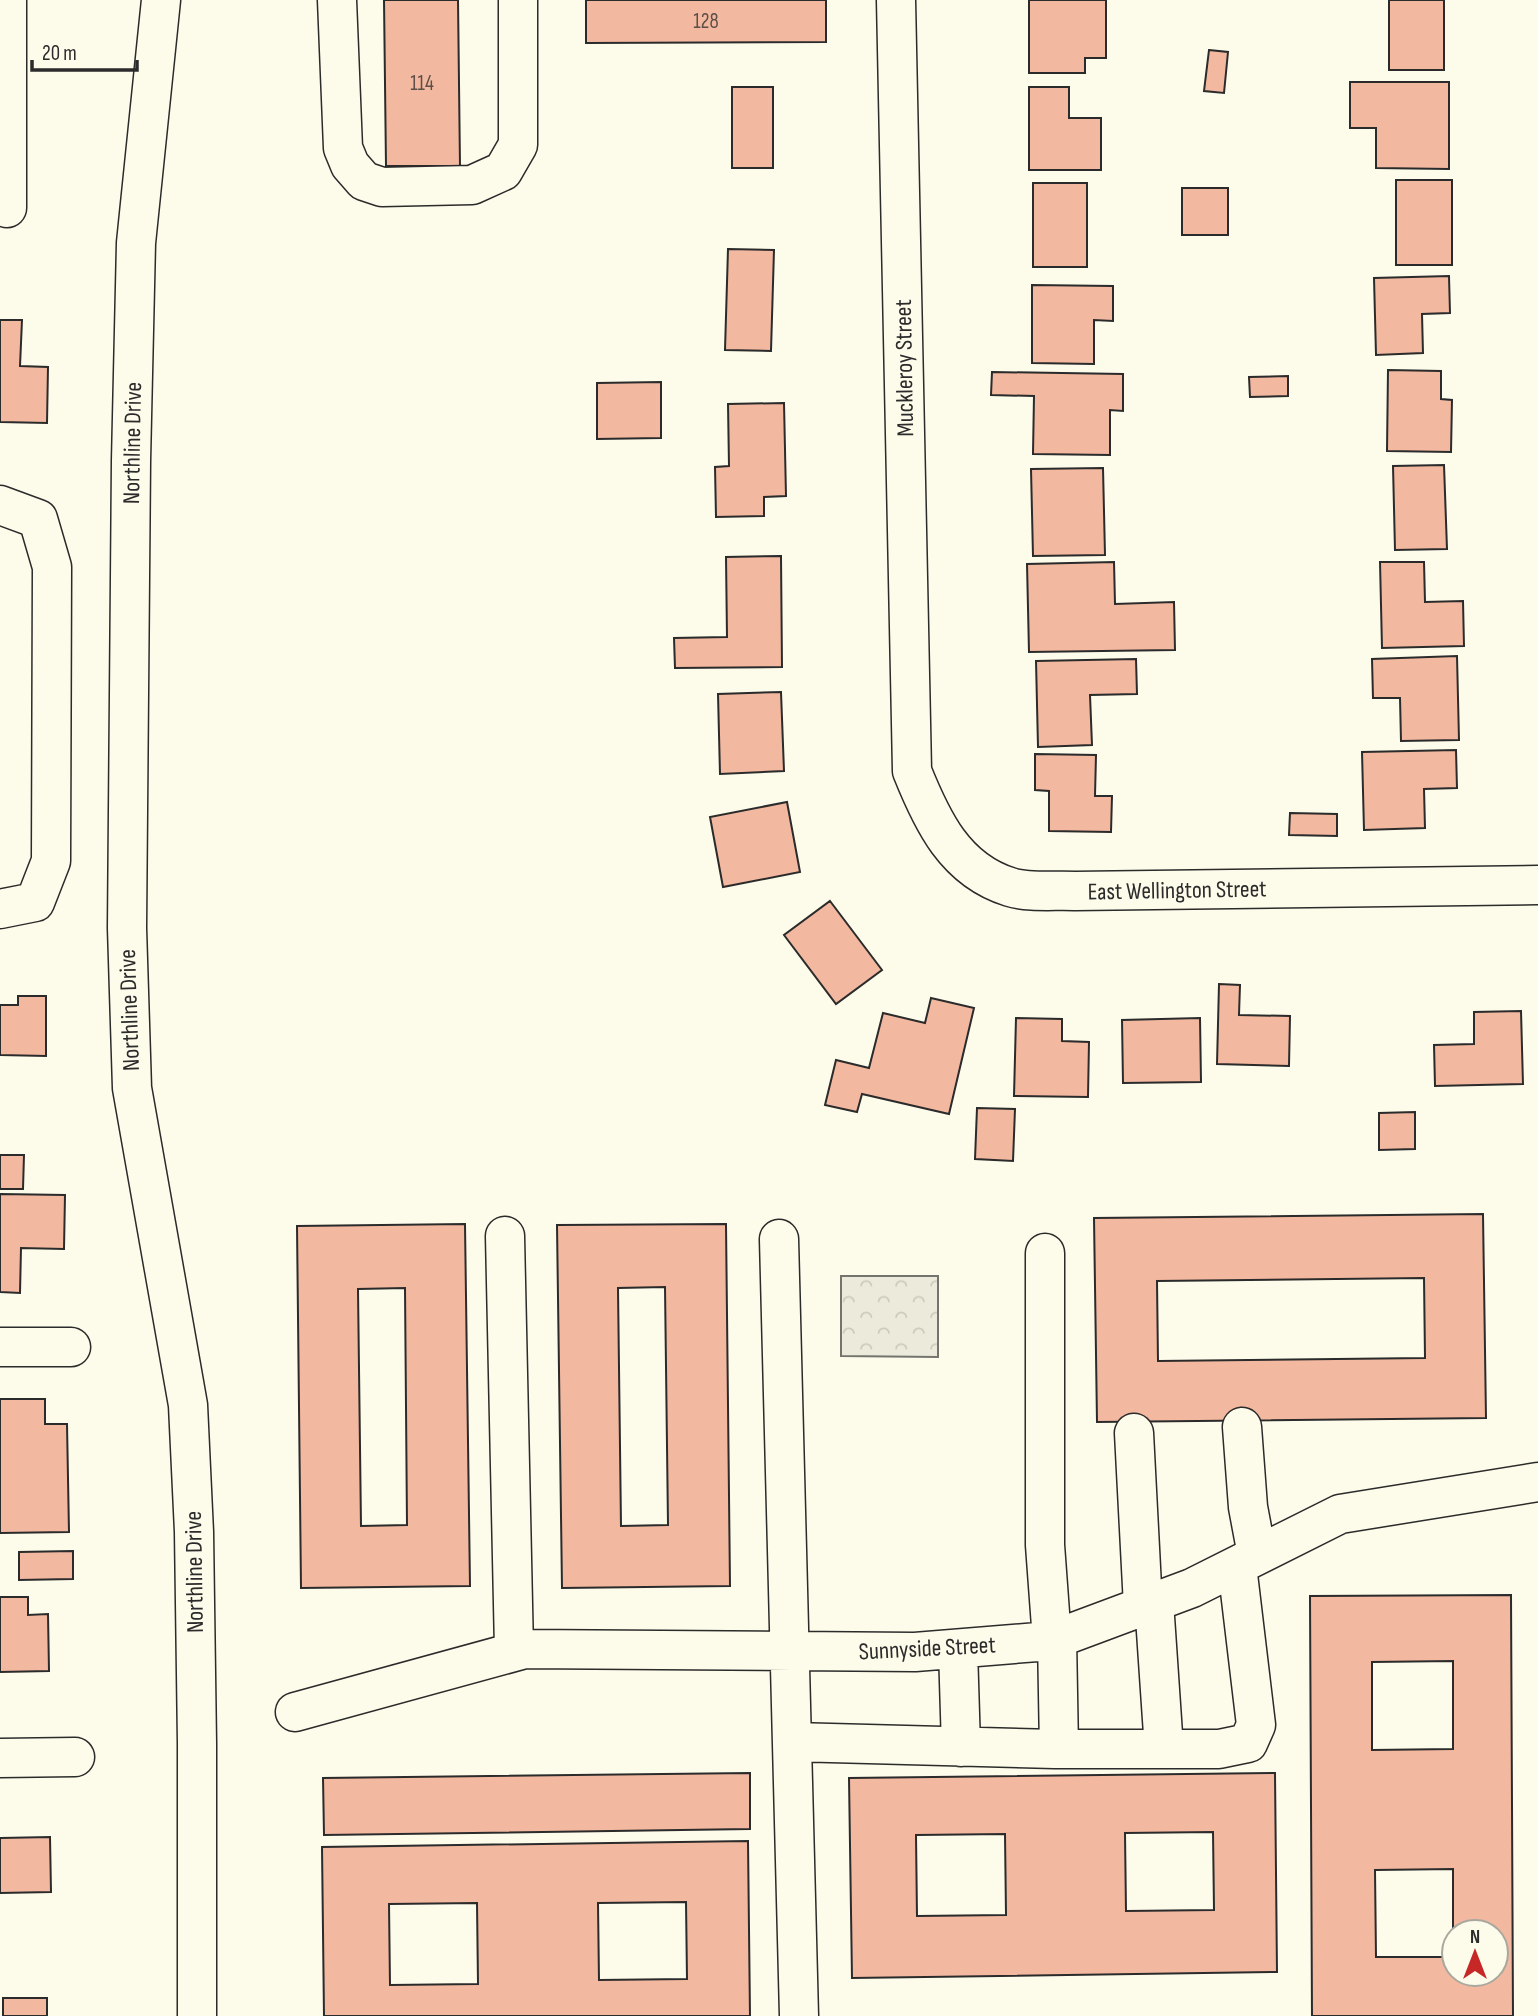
<svg xmlns="http://www.w3.org/2000/svg" width="1538" height="2016" viewBox="0 0 1538 2016" font-family="'Sofia Sans Condensed',sans-serif">
<style>
.park{fill:url(#park-crowns);stroke:#74746e;stroke-width:2}
.building{fill:#f2b8a0;stroke:#2b2b2b;stroke-width:2;fill-rule:evenodd}
.lines{fill:none;stroke-linecap:round;stroke-linejoin:round}
.minor-casing{stroke:#2b2b2b;stroke-width:41}
.minor{stroke:#fdfbea;stroke-width:38}
.labels{text-anchor:middle;stroke-width:5;stroke-linejoin:round;paint-order:stroke}
.number-label{font-size:21px;fill:#5d4e48}
.street-label{font-size:24px;fill:#2b2b2b;stroke:#fdfbea}
</style>
<defs>
<pattern id="park-crowns" width="20" height="18" patternUnits="userSpaceOnUse" patternTransform="scale(1.75)"><rect width="20" height="18" fill="#ecebdb"/><path d="M2 6a3 3 0 1 1 6 0M12 15a3 3 0 1 1 6 0" fill="none" stroke="#cbcabc"/></pattern>
</defs>
<rect width="100%" height="100%" fill="#fdfbea"/>
<path class="park" d="M841,1276H938V1357L841,1356Z"/>
<path class="building" d="M384,0H458L460,166H386Z
M586,0H826V42L586,43Z
M1029,0H1106V58H1085V73H1029Z
M1389,0H1444V70H1389Z
M1209,50L1228,52L1224,93L1204,91Z
M1350,82H1449V169L1376,168V128H1350Z
M732,87H773V168H732Z
M1029,87H1069V118H1101V170H1029Z
M1396,180H1452V265H1396Z
M1033,183H1087V267H1033Z
M1182,188H1228V235H1182Z
M728,249L774,250L771,351L725,350Z
M1449,276L1450,313L1422,314L1423,353L1376,355L1374,278Z
M1032,285L1113,286V321L1094,320V364L1032,363Z
M0,320H22L20,366L48,367L47,423L0,422Z
M1388,370L1441,371V399L1452,400L1451,452L1387,451Z
M992,372L1123,374V411L1110,410V455L1033,454L1034,396L991,395Z
M1288,376V396L1250,397L1249,377Z
M661,382V438L597,439V383Z
M784,403L786,496L764,497V516L716,517L715,467L729,466L728,404Z
M1444,465L1447,549L1395,550L1393,466Z
M1103,468L1105,555L1033,556L1031,469Z
M781,556L782,667L675,668L674,638L727,637L726,557Z
M1114,562L1115,604L1174,602L1175,650L1029,652L1027,564Z
M1380,562H1424L1425,602L1463,601L1464,646L1382,648Z
M1457,656L1459,740L1401,741L1400,698H1373L1372,659Z
M1136,659L1137,694L1090,695L1092,745L1038,747L1036,661Z
M781,692L784,771L720,774L718,694Z
M1456,750L1457,788L1424,789L1425,828L1364,830L1362,752Z
M1035,754L1096,755L1095,796H1112L1111,832L1049,831V791L1035,790Z
M787,802L800,872L723,887L710,817Z
M1290,813L1337,814V836L1289,835Z
M830,901L882,970L836,1004L784,935Z
M1219,984L1240,985L1239,1015L1290,1016L1289,1066L1217,1064Z
M18,996H46V1056L0,1055V1005H18Z
M931,998L974,1008L949,1114L862,1094L857,1112L825,1105L836,1060L869,1068L883,1013L925,1023Z
M1521,1011L1523,1084L1435,1086L1434,1045L1474,1044V1012Z
M1016,1018L1062,1019V1041L1089,1042L1088,1097L1014,1096Z
M1200,1018L1201,1082L1123,1083L1122,1020Z
M977,1108L1015,1109L1013,1161L975,1159Z
M1415,1112V1149L1379,1150V1113Z
M0,1155H24L23,1189H0Z
M0,1194L65,1195L64,1249L21,1248L20,1293L0,1292Z
M1483,1214L1486,1418L1097,1422L1094,1218ZM1424,1278L1425,1358L1158,1361L1157,1281Z
M465,1224L470,1586L301,1588L297,1226ZM405,1288L407,1525L361,1526L358,1289Z
M726,1224L730,1586L562,1588L557,1225ZM665,1287L668,1525L621,1526L618,1288Z
M0,1399H45V1424H67L69,1532L0,1533Z
M73,1551V1579L19,1580V1552Z
M1511,1595L1513,2016H1312L1310,1596ZM1453,1661V1749L1372,1750V1662ZM1453,1869V1957H1376L1375,1870ZM1454,1932H1496V1974H1454Z
M0,1597H28V1615L48,1614L49,1671L0,1672Z
M750,1773V1829L324,1835L323,1778Z
M1275,1773L1277,1972L852,1978L849,1778ZM1213,1832L1214,1910L1126,1911L1125,1833ZM1005,1834L1006,1915L917,1916L916,1835Z
M50,1837L51,1892L0,1893V1838Z
M748,1841L750,2016H324L322,1847ZM686,1902L687,1979L599,1980L598,1903ZM477,1903L478,1984L390,1985L389,1904Z
M3,1998H47V2016H3Z"/>
<g class="lines">
<g class="minor-casing">
<path id="minor" d="M7,0V208
M161,0L136,243L131,461L127,928L132,1088L188,1405L194,1532L197,1744V2016
M337,0L343,148L350,165L364,181L382,187L472,185L503,171L518,145V0
M896,0L912,771C932,821 955,870 1010,887C1029,893 1055,890 1075,891L1538,885
M0,505L38,519L52,567L51,861L35,902L0,909
M505,1236L514,1650
M779,1239L799,2016
M1045,1253V1545L1052,1640
M0,1347H71
M1242,1427L1248,1507L1257,1555
M1134,1433L1143,1606
M1154,1602L1164,1749
M1057,1638L1059,1749
M958,1649L961,1747
M295,1712L525,1649L915,1652L1050,1641L1192,1588L1340,1514L1538,1482
M793,1742L1055,1749H1219L1248,1743L1256,1725L1237,1566
M0,1758L75,1757"/>
</g>
<use href="#minor" class="minor"/>
</g>
<g class="labels">
<g class="number-label">
<text x="706" y="28">128</text>
<text x="422" y="90">114</text>
</g>
<g class="street-label">
<text transform="translate(904 368) rotate(-91)" y="8">Muckleroy Street</text>
<text transform="translate(132 443) rotate(-89)" y="8">Northline Drive</text>
<text transform="translate(1177 890) rotate(-1)" y="8">East Wellington Street</text>
<text transform="translate(129 1010) rotate(-92)" y="8">Northline Drive</text>
<text transform="translate(194 1572) rotate(-91)" y="8">Northline Drive</text>
<text transform="translate(927 1648) rotate(-3)" y="8">Sunnyside Street</text>
</g>
</g>
<g transform="translate(1475 1953)"><circle r="33" fill="#fdfbea" stroke="#a9a89e" stroke-width="2"/>
<path d="M0-5L12 26L0 18L-12 26Z" fill="#c62828"/>
<text y="-10" font-size="19" font-weight="bold" text-anchor="middle" fill="#2b2b2b">N</text>
</g>
<path d="M32 60v10h105v-10" fill="none" stroke="#2b2b2b" stroke-width="3.5"/>
<text x="42" y="60" font-size="21" fill="#2b2b2b" stroke="#fdfbea" stroke-width="5" paint-order="stroke">20 m</text>
</svg>
